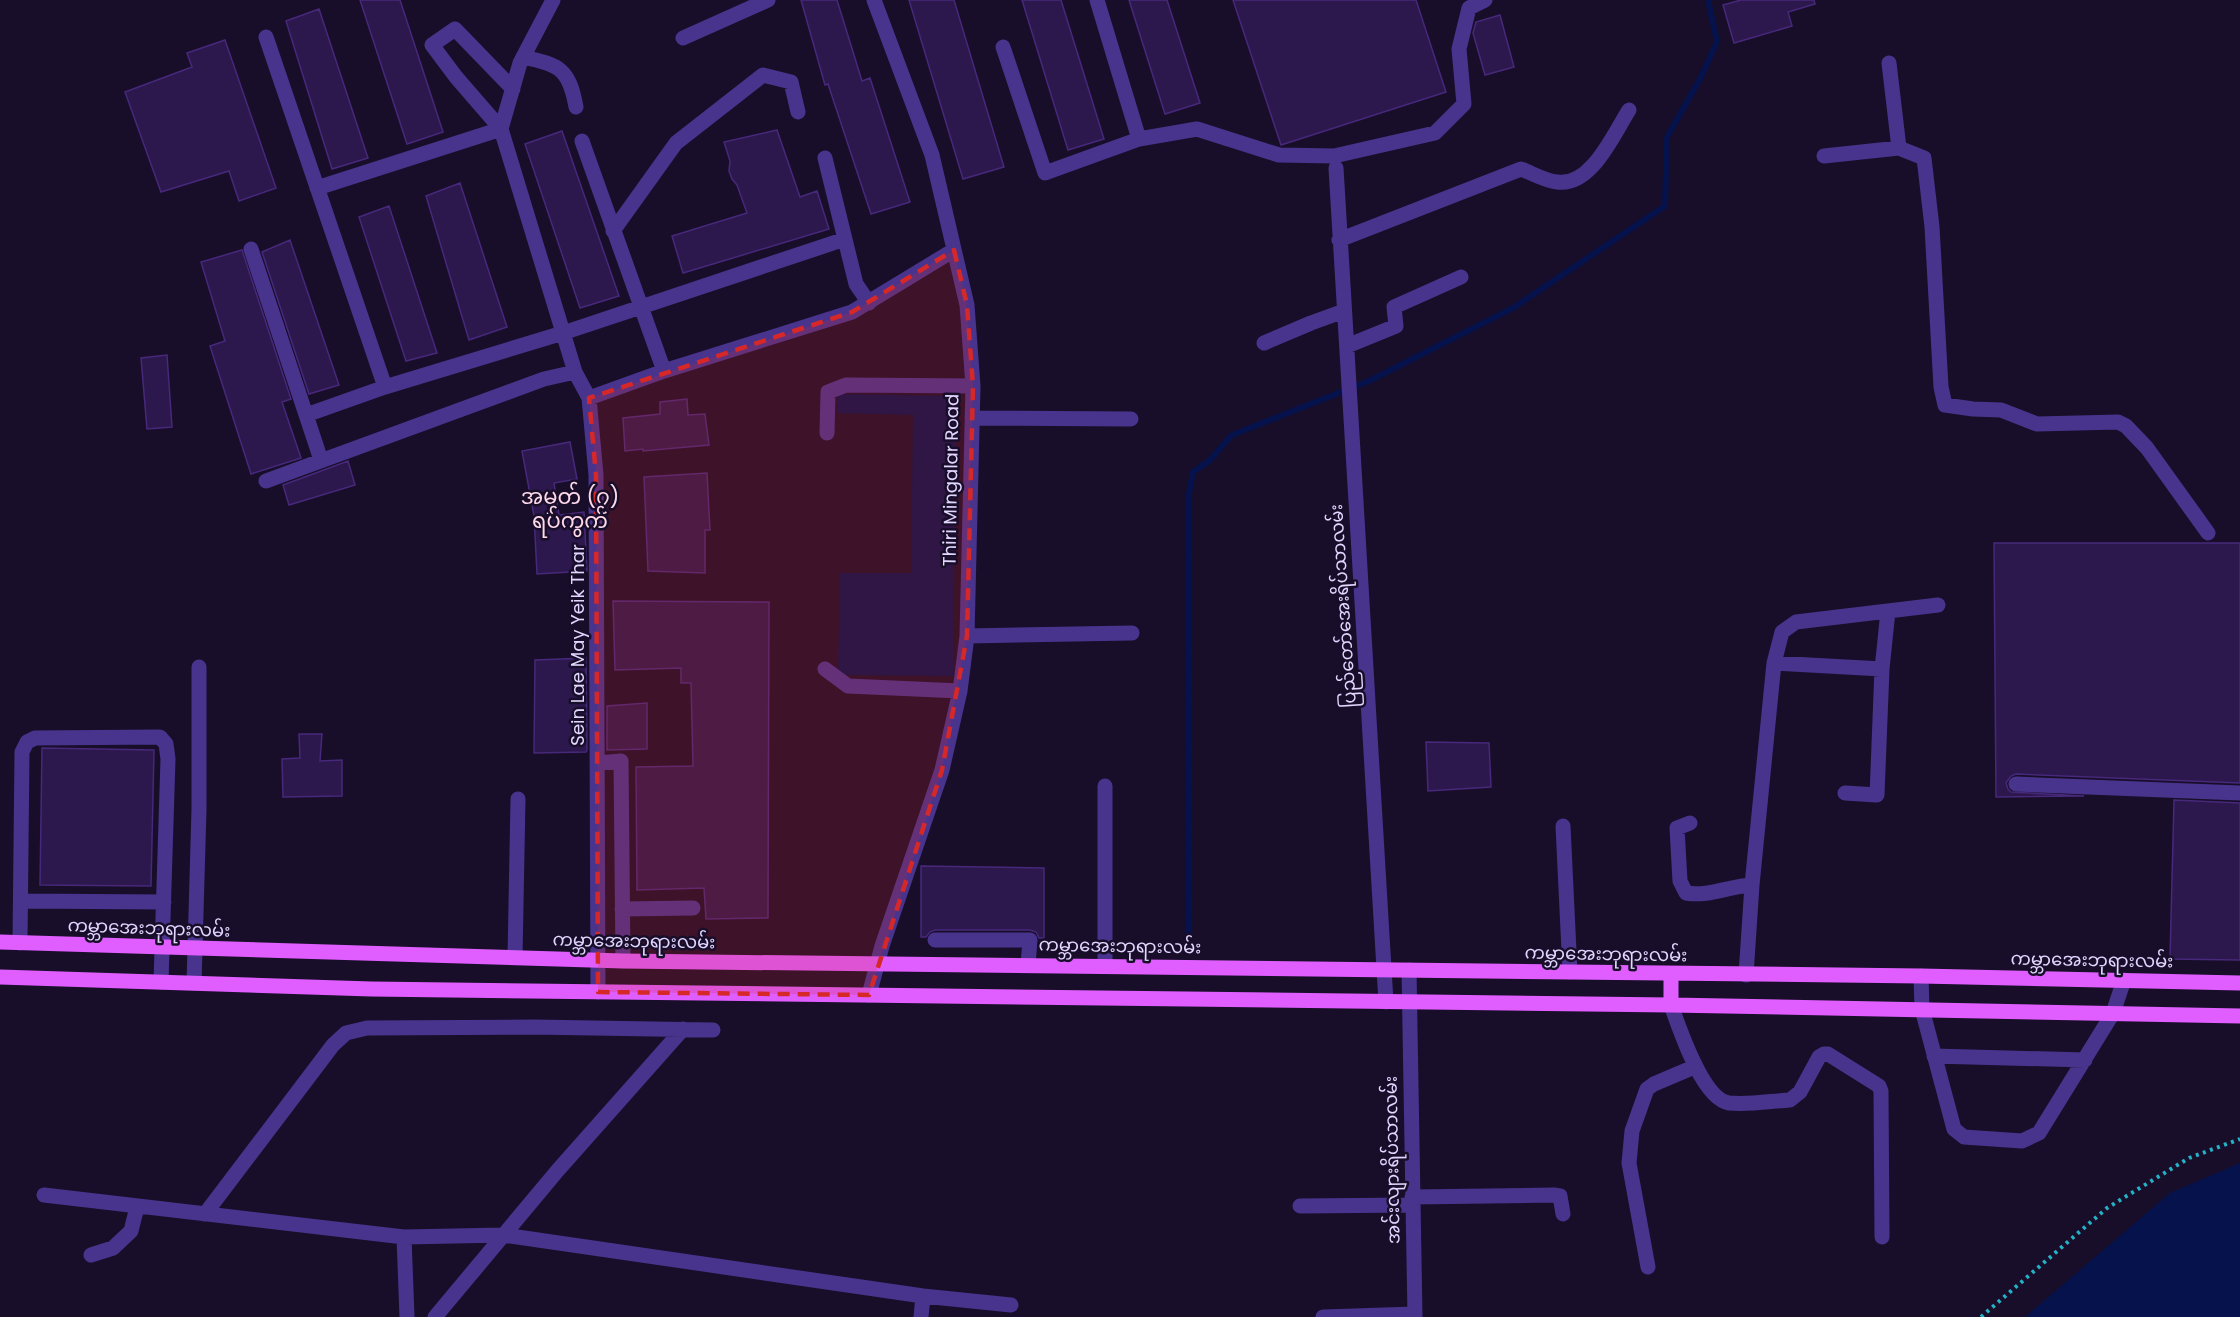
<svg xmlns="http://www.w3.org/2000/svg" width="2240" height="1317" viewBox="0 0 2240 1317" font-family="Poppins,'Noto Sans Myanmar',sans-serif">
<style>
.water{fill:#05124b}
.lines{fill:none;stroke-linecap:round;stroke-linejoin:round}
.stream{stroke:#05124b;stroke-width:6}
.building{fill:#2c184d;stroke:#47287b;stroke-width:1.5}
.path{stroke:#24b2c6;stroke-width:4;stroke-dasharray:3 4.5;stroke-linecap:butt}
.minor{stroke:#48348d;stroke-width:15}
.major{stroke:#e05eff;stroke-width:15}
.marked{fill:#d62828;fill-opacity:0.2;stroke:#d62828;stroke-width:4.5;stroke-dasharray:12 8;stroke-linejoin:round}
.labels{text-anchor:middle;stroke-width:5;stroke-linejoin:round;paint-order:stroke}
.street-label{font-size:18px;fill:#e2d7ff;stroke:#180e2a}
.quarter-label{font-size:21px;fill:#ffd9ea;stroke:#180e2a}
</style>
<rect width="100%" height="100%" fill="#180e2a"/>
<path class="water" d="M838,394L956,396L953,676L838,675L840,573H911L913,415L838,413Z
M2240,1163V1317H2025L2170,1193Z"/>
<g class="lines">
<path class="stream" d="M1189,937L1188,499L1193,472L1209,461L1232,435L1369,381L1513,308L1665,206L1667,137L1700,79L1717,42L1708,0"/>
</g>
<path class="building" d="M360,0H400L443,132L407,144Z
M801,0H837L862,81L870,78L910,202L871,214L828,84L825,85Z
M909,0H954L1004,167L963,179Z
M1022,0H1061L1104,139L1068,150Z
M1129,0H1167L1200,103L1165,114Z
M1233,0H1416L1446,92L1281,145Z
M1741,0H1814L1815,4L1788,12L1792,26L1734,43L1723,5Z
M319,9L368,158L332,169L286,21Z
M1500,15L1514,67L1485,75L1473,33L1476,22Z
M225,40L276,188L239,201L229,171L161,192L125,92L192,67L187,53Z
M777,130L800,197L817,191L829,229L683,273L672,236L747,213L737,185L732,179L729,171L730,161L724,142Z
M562,131L619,296L580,308L525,144Z
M460,183L507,327L469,340L426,196Z
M389,206L437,353L406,361L359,217Z
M290,240L339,385L309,394L262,252Z
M242,250L291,399L282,402L301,458L251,474L210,346L225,341L201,262Z
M167,355L172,427L147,429L141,358Z
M687,399L688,415L705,414L709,445L643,451V449L625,451L623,418L660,414V402Z
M570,442L577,479L554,483L559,515L584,512L587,571L537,574L534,516L522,451Z
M348,461L355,485L289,505L283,485Z
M707,473L710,530H705V573L648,571L644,477Z
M1994,543H2240V783L2016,774L2011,776L2006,783L2008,789L2011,792L2084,796L1996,797Z
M613,601L769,602L768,918L706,919L704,888L637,890L636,767L693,766L691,683H681V668L615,670Z
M586,658L587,750L586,752L534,753L535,660Z
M647,703V749L607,750V706Z
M299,734H322L320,761L342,760V796L283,797L282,759L300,758Z
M1426,742L1489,743L1491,787L1428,791Z
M42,748L154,750L151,886L40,885Z
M2174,800L2240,803V960L2170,959Z
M921,866L1044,868V938H1039L1036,932L1030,930H935L930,932L926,937H921Z"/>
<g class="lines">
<path class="path" d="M1981,1317L2107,1208L2189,1158L2240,1139"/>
<path class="minor" d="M266,37L385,387
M683,38L768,0
M1003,47L1045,173L1139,139L1097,0
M523,57C559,65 569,68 576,107
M1889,63L1899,148
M513,89L455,29L432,45L456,77L501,129L575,372L589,398L596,475L598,992
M1139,139L1197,129L1279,155L1334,156L1435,133L1464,104L1459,49L1469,8L1485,0
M582,141L664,371
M1824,156L1899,148L1924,158L1932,227L1941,387L1945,405L1973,409L2001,410L2037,424L2118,422L2126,426L2147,448L2208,533
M825,158L856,284L869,303
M1336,168L1386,1002
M317,188L501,129L520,63L553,0
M613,231L676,143L763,75L791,82L798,112
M1339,240L1521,169C1532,173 1545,181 1557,182C1591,187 1613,135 1629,110
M251,249L321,460
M1264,343L1311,323L1344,311
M1347,346L1396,326L1394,307L1461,277
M589,398L664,371L852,312L954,250
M306,415L385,387L563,333L845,239
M972,418L1131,419
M827,433L828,392L846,385L973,386
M266,481L544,379L575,372
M967,636L1132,633
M1774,663L1882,669
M825,669L848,686L960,691
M598,763L621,761L623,961
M2016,784L2240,793
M1105,786V966
M1845,793L1877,795L1882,669L1888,611
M1690,823L1677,828L1680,881L1686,893C1708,897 1730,886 1752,885
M1563,826L1570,972
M22,901L164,902
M622,909L693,908
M935,940H1030L1028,965
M20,943L22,752L27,742L35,738L160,737L166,744L168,759L161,982
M515,957L518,799
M1409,970L1415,1317
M1746,975L1752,885L1774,663L1782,632L1796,622L1938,605
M1921,976L1922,1009L1954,1129L1964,1137L2022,1141L2039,1133L2113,1013L2124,980
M194,983L199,809V667
M869,995L882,946L942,770L960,691L967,636L973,386L967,305L932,155L874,0
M1671,1005C1679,1027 1702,1099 1729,1103C1749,1105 1771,1101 1790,1100L1800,1092L1819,1057L1824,1054H1828L1879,1086L1881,1091L1882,1237
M1934,1056L2085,1060
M44,1195L404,1237L407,1317
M1412,1197L1554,1195L1560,1196L1563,1214
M1300,1206L1412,1205
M205,1214L333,1045L346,1033L367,1028L533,1027L713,1030
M404,1237L504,1235L923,1296L1011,1305
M91,1255L113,1248L131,1231L137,1207
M1648,1267L1629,1163L1632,1131L1647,1089L1654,1084L1694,1067
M435,1317L558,1170L683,1029
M921,1317L923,1296
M1323,1317L1415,1314"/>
<path class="major" d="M0,942L623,961L1921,976L2240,983
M1671,974V1005
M0,977L371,989L1671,1005L2240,1016"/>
</g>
<path class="marked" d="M954,250L967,305L973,386L967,636L942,770L869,995L598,992L596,475L589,398L852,312Z"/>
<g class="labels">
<g class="street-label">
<text transform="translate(951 480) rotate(-89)" y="6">Thiri Mingalar Road</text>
<text transform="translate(1343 606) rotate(-94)" y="6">ပြည်တော်အေးရိပ်သာလမ်း</text>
<text transform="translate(578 645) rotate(-90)" y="6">Sein Lae May Yeik Thar</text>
<text transform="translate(149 928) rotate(2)" y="6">ကမ္ဘာအေးဘုရားလမ်း</text>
<text transform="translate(634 941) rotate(1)" y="6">ကမ္ဘာအေးဘုရားလမ်း</text>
<text transform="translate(1120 946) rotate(1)" y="6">ကမ္ဘာအေးဘုရားလမ်း</text>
<text transform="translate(1606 954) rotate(1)" y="6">ကမ္ဘာအေးဘုရားလမ်း</text>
<text transform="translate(2092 960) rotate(1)" y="6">ကမ္ဘာအေးဘုရားလမ်း</text>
<text transform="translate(1392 1160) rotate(-91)" y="6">အင်းလျားရိပ်သာလမ်း</text>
</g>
<g class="quarter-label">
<text x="570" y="504">အမှတ် (၇)<tspan x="570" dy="24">ရပ်ကွက်</tspan></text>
</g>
</g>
</svg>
